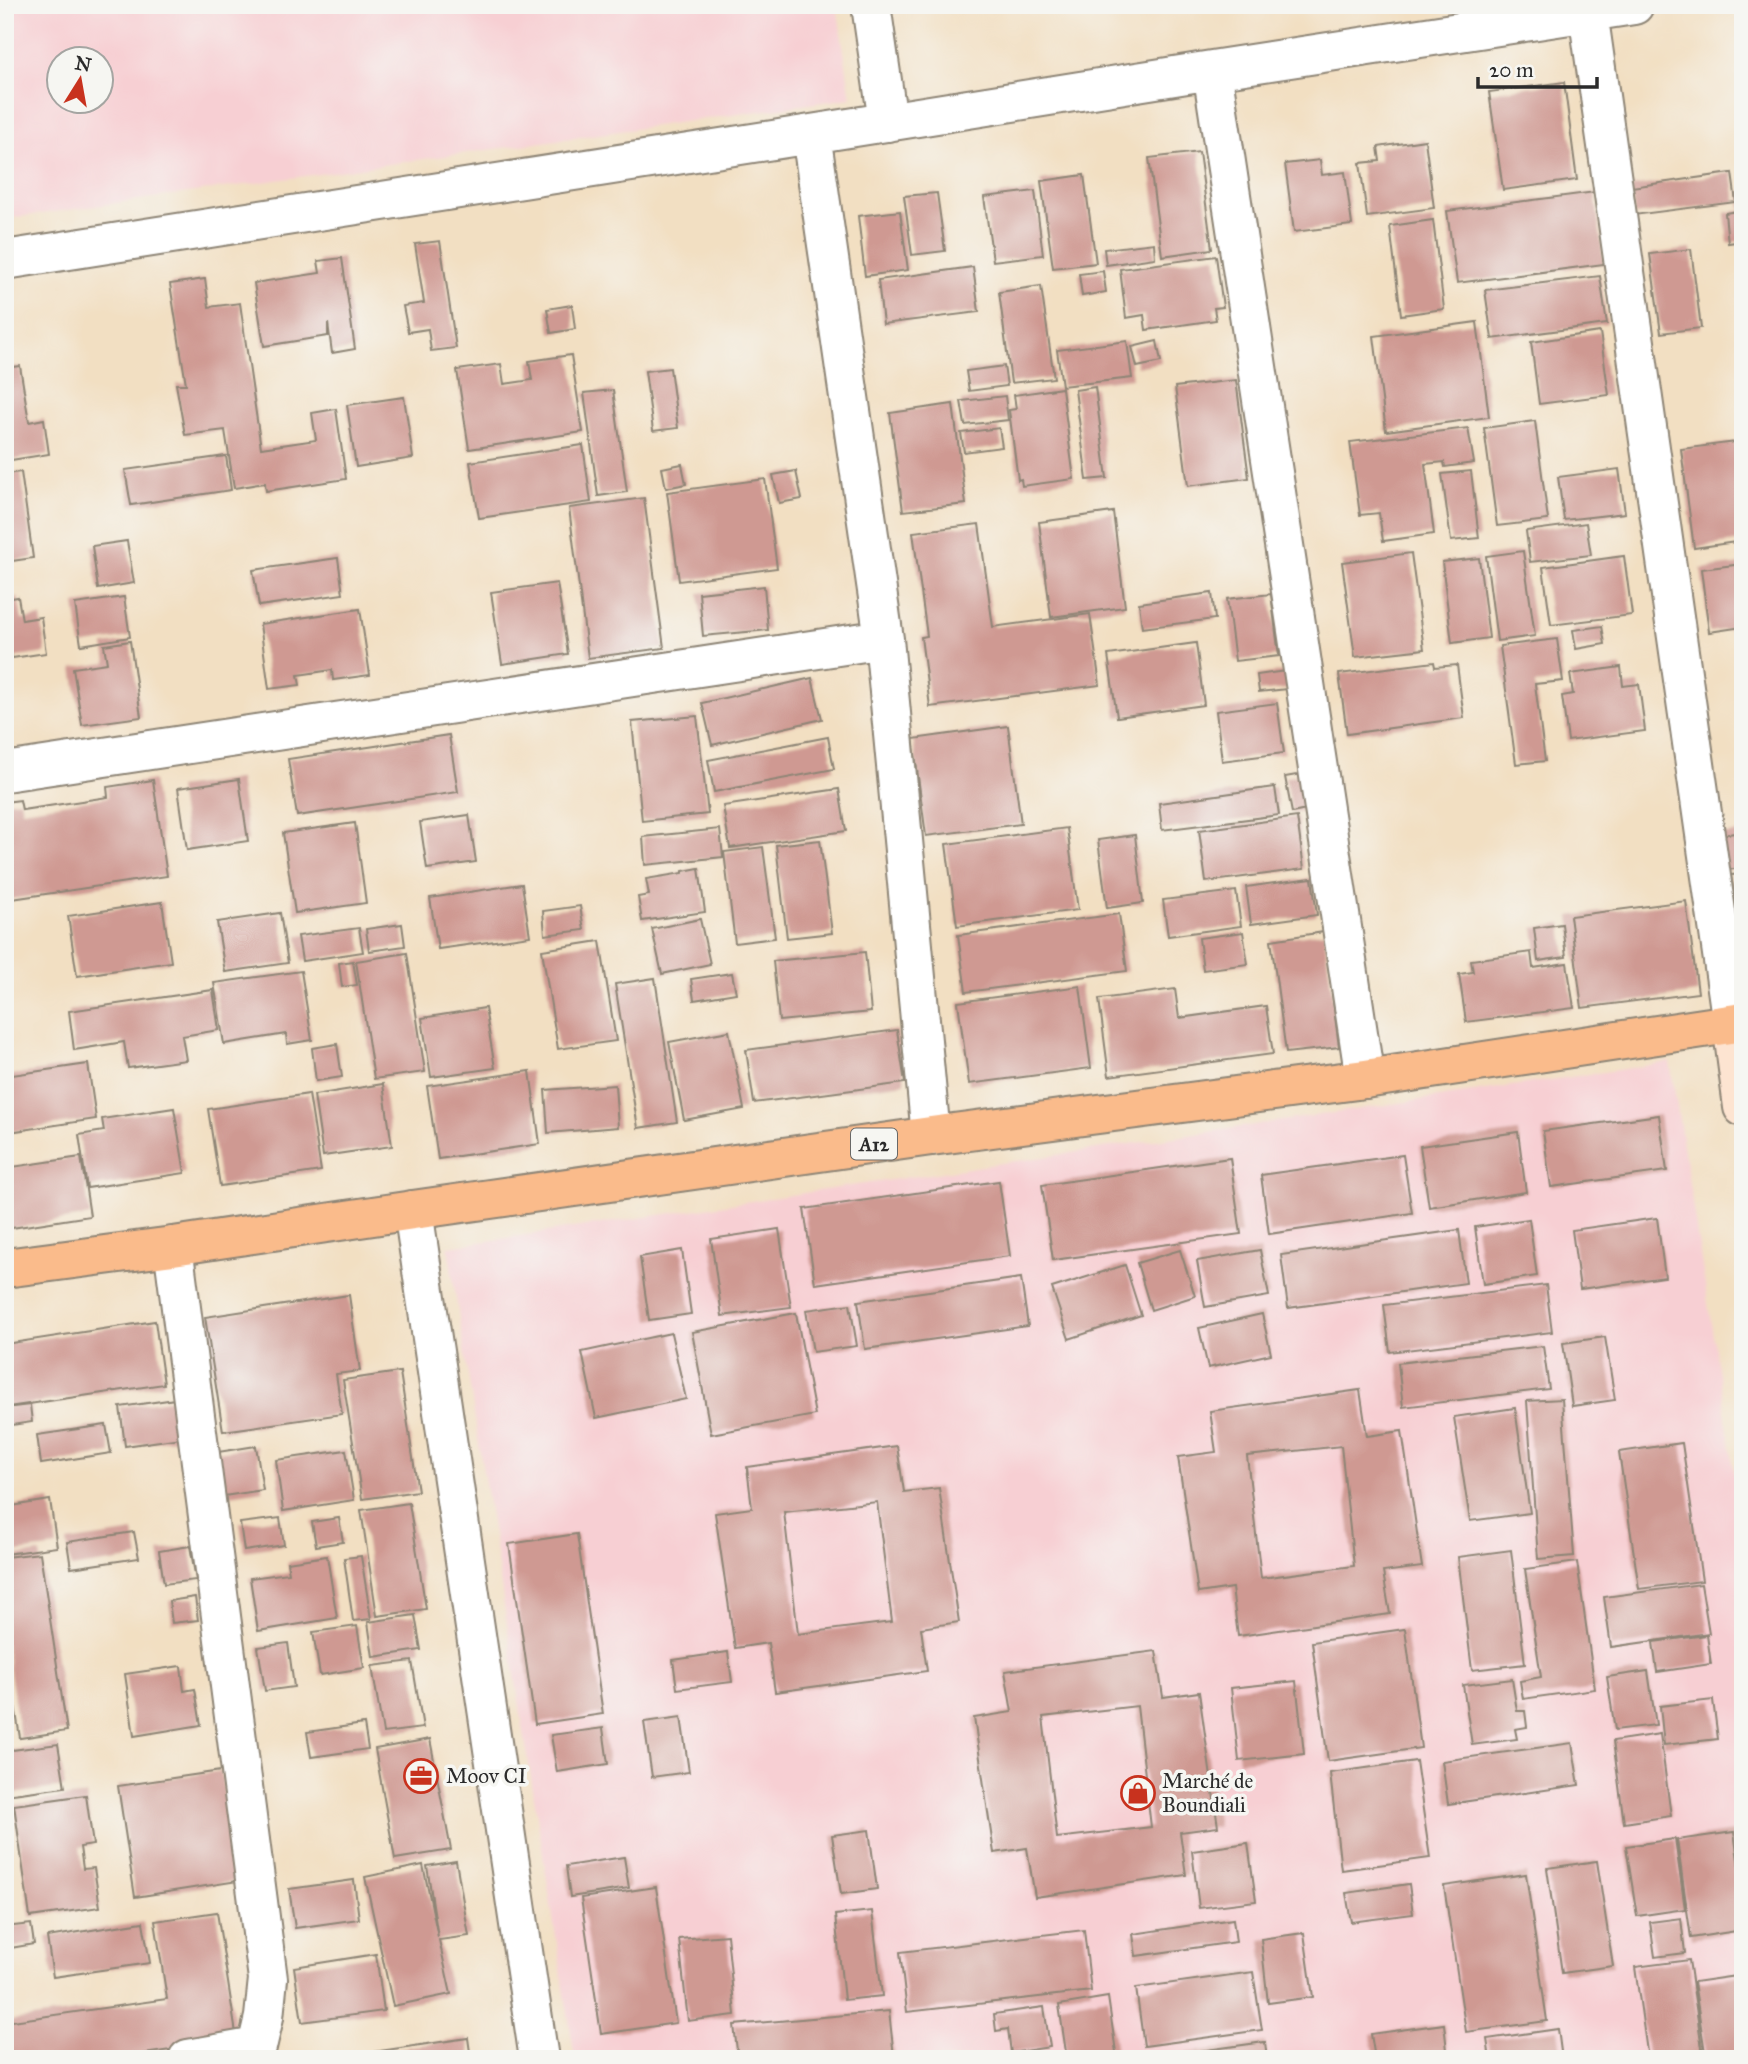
<svg xmlns="http://www.w3.org/2000/svg" width="1748" height="2064" viewBox="0 0 1748 2064" font-family="'IM FELL Great Primer',serif">
<style>
.built{fill:#f7cfd3;fill-rule:evenodd}
.building{fill:#cf9992;fill-rule:evenodd}
.lines{fill:none;stroke-linecap:round;stroke-linejoin:round}
.street-casing{stroke:#8e8576;stroke-width:42}
.secondary-casing{stroke:#8e8576;stroke-width:42}
.primary-casing{stroke:#8e8576;stroke-width:42}
.street{stroke:#fff;stroke-width:38}
.secondary{stroke:#fde4d1;stroke-width:38}
.primary{stroke:#fabb8b;stroke-width:38}
.labels{text-anchor:middle;stroke-width:7;stroke-linejoin:round;paint-order:stroke}
.shield{fill:#f6f6f2;stroke:#686867;stroke-width:2}
.shield-label{font-size:19px;font-weight:bold;fill:#2b2b2b}
.poi-label{font-size:21px;fill:#2b2b2b;stroke:#f6f6f2;text-anchor:start}
</style>
<rect width="100%" height="100%" fill="#f6f6f2"/>
<filter id="ink" filterUnits="userSpaceOnUse"><feTurbulence type="fractalNoise" baseFrequency=".0143" numOctaves="2"/><feDisplacementMap in="SourceGraphic" scale="14" xChannelSelector="R" yChannelSelector="G"/><feConvolveMatrix kernelMatrix="1 2 1 2 8 2 1 2 1" color-interpolation-filters="sRGB"/></filter>
<filter id="wash" filterUnits="userSpaceOnUse"><feTurbulence type="fractalNoise" baseFrequency=".00686" numOctaves="4" result="noise"/><feDisplacementMap in="SourceGraphic" scale="28" xChannelSelector="R" yChannelSelector="G"/><feGaussianBlur stdDeviation="1.57" result="paint"/><feColorMatrix in="noise" values="0 0 0 0 0 0 0 0 0 0 0 0 0 0 0 0 0 1.4 0 .05"/><feComposite in="paint" operator="in"/></filter>
<g filter="url(#wash)">
<rect width="100%" height="100%" fill="#f2dfc2"/>
<path class="built" d="M5,5H837L851,98L5,219ZM60,60H102V102H60Z
M1670,1062L1743,1527V2059H575L448,1247Z"/>
<g id="blocks">
<path class="building" d="M1564,82L1577,180L1503,190L1489,92Z
M1425,140L1434,208L1367,217L1360,163L1380,161L1378,147Z
M1199,152L1212,249L1162,256L1149,158Z
M1320,160L1322,175L1345,172L1352,225L1294,232L1285,164Z
M1732,173L1736,202L1634,215L1631,187Z
M1084,175L1096,263L1053,268L1041,181Z
M1035,191L1043,255L993,261L984,197Z
M1739,191H1743V208L1741,209Z
M1595,192L1604,264L1457,283L1447,211Z
M937,193L945,251L912,255L904,196Z
M1743,210V241L1728,243L1725,213Z
M900,211L908,270L865,276L858,216Z
M1433,220L1444,309L1401,315L1390,226Z
M440,241L456,348L431,351L428,329L408,332L403,306L424,303L415,244Z
M1154,243L1155,258L1106,265L1104,249Z
M1691,249L1701,328L1661,333L1650,254Z
M1216,256L1223,307L1214,308L1216,320L1146,330L1144,315L1126,318L1120,269Z
M342,258L355,349L332,353L328,323V336L264,346L254,283L320,273L318,261Z
M973,267L979,312L883,324L878,280Z
M1103,271L1106,292L1082,296L1079,274Z
M1600,276L1607,324L1492,339L1485,290Z
M205,279L209,307L240,303L261,448L316,440L312,413L336,409L346,479L266,491L265,483L234,488L225,430L185,435L176,384H186L170,284Z
M1041,286L1054,378L1011,383L999,292Z
M572,305L575,329L551,333L547,309Z
M1477,322L1489,417L1386,431L1374,336Z
M1600,332L1609,395L1539,404L1531,342Z
M1127,341L1132,378L1062,386L1057,350Z
M1157,341L1161,362L1137,367L1132,347Z
M571,355L583,432L469,449L457,370L501,364L504,384L532,380L529,361Z
M20,366L29,422L44,419L49,454L5,461V368Z
M1004,366L1007,386L969,391L966,371Z
M670,368L678,428L653,431L645,371Z
M1236,380L1249,478L1188,486L1175,387Z
M1095,387L1107,478L1087,480L1075,390Z
M1062,388L1074,479L1022,486L1021,479L1018,480L1009,410L1016,409L1014,395Z
M613,390L627,492L598,496L584,393Z
M1005,396L1008,420L965,425L961,401Z
M404,397L413,458L356,467L347,405Z
M953,404L966,504L903,511L890,413Z
M1535,421L1548,520L1497,526L1484,428Z
M999,428L1002,447L964,452L961,433Z
M1468,428L1474,463L1445,467L1444,462L1425,464L1434,534L1383,541L1379,513L1360,515L1350,442Z
M1735,442L1743,500V541L1694,548L1681,449Z
M583,445L591,502L479,518L470,462Z
M226,456L231,490L131,505L125,470Z
M682,464L686,484L666,488L662,468Z
M1619,469L1625,513L1564,520L1558,477Z
M796,471L802,499L779,503L773,475Z
M1471,471L1479,538L1451,541L1442,474Z
M21,472L33,558L5,562V474Z
M765,479L777,568L679,581L667,492Z
M644,498L664,648L588,658L569,508Z
M1113,512L1125,607L1051,617L1039,522Z
M1586,523L1591,555L1530,562L1526,531Z
M979,524L993,627L1090,614L1100,685L930,707L921,637L927,636L913,532Z
M127,541L134,583L98,589L92,546Z
M1523,551L1535,636L1497,641L1486,556Z
M1411,553L1424,649L1355,657L1342,562Z
M1624,556L1632,615L1551,625L1543,567Z
M338,558L343,594L259,606L253,570Z
M1479,558L1489,638L1452,643L1442,562Z
M1743,564V627L1709,632L1701,569Z
M557,583L568,654L502,664L491,592Z
M764,586L768,630L703,636L699,593Z
M1212,593L1215,619L1142,628L1139,603Z
M1271,594L1279,656L1235,661L1227,599Z
M18,597L22,620L41,617L46,653L12,658L5,618V599Z
M124,597L130,637L81,645L75,604Z
M360,609L370,675L333,680L332,670L298,675L300,685L269,689L260,624Z
M1602,626L1605,644L1576,649L1573,630Z
M1557,639L1563,681L1535,684L1545,761L1516,764L1500,646Z
M130,641L141,717L82,725L73,668L107,663L104,645Z
M1196,643L1204,705L1117,717L1108,655Z
M1434,662L1435,667L1457,665L1464,718L1347,734L1339,674Z
M1621,667L1623,686L1639,684L1645,731L1568,741L1562,696L1573,694L1570,674Z
M1293,670L1296,688L1259,692L1257,675Z
M812,678L822,719L712,745L702,703Z
M1277,703L1284,753L1222,761L1216,711Z
M697,716L708,814L642,821L632,722Z
M1008,726L1021,824L926,836L913,739Z
M449,735L458,792L297,816L288,759Z
M828,737L834,769L714,792L708,760Z
M1314,772L1320,807L1292,813L1285,777Z
M239,779L248,841L187,850L178,788Z
M153,780L167,876L5,900V802L20,800L22,810L108,797L107,787Z
M1275,787L1279,815L1162,830L1159,803Z
M839,789L846,831L730,848L723,806Z
M469,815L476,862L427,869L420,822Z
M1297,817L1304,869L1206,882L1199,830Z
M355,823L366,903L295,913L283,833Z
M1067,828L1078,910L957,926L946,844Z
M720,829L723,857L645,865L643,837Z
M1743,832V868L1725,870L1720,835Z
M1135,835L1143,903L1107,908L1098,840Z
M820,840L832,933L787,938L776,845Z
M763,847L775,938L735,943L724,852Z
M699,868L705,912L642,921L638,897L649,895L646,879L683,873V871Z
M1743,874V905L1736,906L1731,875Z
M1312,878L1317,915L1251,924L1246,887Z
M522,884L530,936L438,949L430,898Z
M1236,891L1241,926L1168,936L1163,900Z
M1686,901L1698,993L1582,1008L1570,916Z
M162,902L171,962L77,976L68,916Z
M580,906L584,930L545,935L543,911Z
M1743,910V932L1736,933L1734,911Z
M280,913L288,963L225,972L217,922Z
M1119,914L1127,971L966,992L958,935Z
M700,919L710,964L662,974L652,929Z
M402,924L405,946L369,951L366,929Z
M1562,924L1566,957L1538,961L1534,928Z
M359,928L363,952L302,961L298,936Z
M1243,932L1248,964L1203,970L1199,938Z
M1324,932L1339,1047L1286,1053L1271,940Z
M600,941L616,1041L558,1049L542,950Z
M865,952L871,1012L779,1021L773,961Z
M1531,952L1533,968L1567,963L1574,1008L1466,1022L1459,974L1473,972L1471,960Z
M407,953L425,1072L374,1079L356,961Z
M353,961L357,985L342,987L339,963Z
M301,971L312,1040L287,1044L286,1034L224,1044L214,983Z
M732,973L736,993L694,1000L691,979Z
M655,978L677,1122L638,1128L615,984Z
M1080,986L1091,1068L969,1084L958,1002Z
M1175,989L1179,1018L1266,1006L1273,1054L1109,1076L1099,999Z
M213,990L219,1030L182,1036L186,1060L128,1068L124,1042L74,1050L69,1011Z
M485,1008L495,1068L431,1077L422,1018Z
M897,1030L905,1083L754,1103L746,1050Z
M729,1031L744,1109L684,1120L669,1042Z
M337,1044L342,1077L316,1081L312,1048Z
M88,1064L96,1119L9,1132L5,1107V1076Z
M530,1071L540,1144L438,1159L427,1086Z
M383,1084L392,1146L323,1156L314,1095Z
M615,1085L618,1127L548,1133L545,1090Z
M309,1094L321,1171L220,1186L208,1109Z
M174,1108L185,1173L87,1188L79,1135L104,1131L102,1119Z
M1659,1115L1667,1171L1551,1187L1543,1131Z
M1518,1132L1526,1192L1429,1207L1420,1146Z
M1403,1155L1412,1213L1269,1234L1261,1175Z
M81,1157L90,1216L5,1229V1168Z
M1230,1158L1241,1234L1053,1260L1042,1185Z
M999,1181L1010,1256L815,1284L804,1209Z
M1657,1218L1665,1277L1580,1289L1572,1230Z
M1529,1219L1537,1276L1483,1284L1475,1227Z
M779,1229L791,1307L722,1316L711,1239Z
M1459,1230L1466,1283L1288,1308L1281,1255Z
M682,1250L691,1314L649,1320L640,1257Z
M1180,1250L1195,1296L1151,1310L1137,1263Z
M1260,1250L1269,1296L1205,1307L1197,1261Z
M1125,1265L1141,1315L1069,1339L1052,1288Z
M1021,1278L1028,1326L865,1349L858,1301Z
M1546,1285L1552,1332L1390,1352L1384,1305Z
M349,1295L360,1371L336,1374L342,1414L223,1431L205,1317Z
M850,1304L857,1346L813,1352L806,1310Z
M796,1313L815,1415L711,1434L692,1332Z
M1262,1314L1271,1354L1208,1368L1199,1328Z
M155,1321L164,1384L8,1407L5,1390V1344Z
M671,1333L686,1399L596,1418L582,1352Z
M1605,1337L1615,1400L1572,1406L1563,1343Z
M1543,1346L1549,1389L1403,1407L1398,1363Z
M400,1372L418,1491L362,1499L343,1380Z
M1360,1390L1367,1436L1402,1431L1422,1567L1383,1572L1390,1614L1238,1636L1232,1588L1198,1593L1178,1457L1216,1452L1210,1411ZM1341,1446L1354,1566L1261,1578L1247,1456Z
M182,1398L188,1437L125,1446L120,1407Z
M1562,1399L1574,1556L1538,1559L1527,1401Z
M30,1405L32,1422L5,1426V1408Z
M1515,1408L1530,1513L1470,1521L1454,1417Z
M106,1425L111,1453L41,1464L37,1435Z
M1682,1443L1702,1581L1639,1589L1619,1452Z
M256,1446L263,1490L224,1496L218,1452Z
M897,1446L904,1492L939,1488L959,1622L921,1628L927,1671L775,1692L768,1643L735,1648L715,1513L752,1508L747,1467ZM877,1502L892,1622L798,1634L784,1512Z
M346,1450L354,1500L283,1511L276,1460Z
M50,1500L57,1547L5,1554V1507Z
M409,1503L426,1609L377,1616L361,1510Z
M280,1518L284,1545L244,1551L240,1523Z
M339,1518L343,1542L316,1546L312,1522Z
M134,1532L139,1558L71,1568L67,1542Z
M577,1534L603,1714L535,1724L509,1544Z
M190,1546L196,1580L164,1584L159,1551Z
M1511,1550L1525,1664L1472,1670L1458,1557Z
M40,1553L67,1731L20,1738L5,1641V1557Z
M327,1556L337,1618L258,1631L250,1578L289,1573L287,1562Z
M361,1556L371,1619L353,1621L344,1558Z
M1577,1562L1595,1689L1523,1699L1520,1681L1541,1677L1525,1569Z
M1701,1584L1709,1633L1611,1647L1604,1597Z
M195,1597L198,1620L172,1623L169,1601Z
M415,1615L421,1650L373,1657L368,1622Z
M357,1626L364,1668L320,1675L313,1632Z
M1405,1629L1421,1748L1328,1761L1312,1642Z
M1707,1635L1711,1664L1657,1672L1653,1642Z
M288,1643L294,1687L265,1691L258,1647Z
M1156,1651L1163,1697L1199,1692L1218,1827L1180,1832L1186,1875L1035,1897L1027,1848L994,1853L974,1718L1012,1712L1005,1671ZM1137,1706L1151,1827L1057,1838L1043,1717Z
M728,1652L732,1682L677,1689L673,1660Z
M412,1661L423,1728L383,1733L372,1666Z
M181,1666L184,1691L195,1689L201,1725L134,1736L125,1674Z
M1648,1671L1656,1725L1615,1730L1607,1677Z
M1512,1679L1517,1711H1525L1527,1727L1515,1729L1517,1739L1472,1745L1463,1685Z
M1296,1681L1304,1754L1239,1761L1231,1688Z
M1713,1700L1718,1739L1664,1745L1660,1706Z
M681,1717L689,1772L652,1777L644,1722Z
M364,1724L368,1749L311,1757L307,1732Z
M603,1728L608,1764L557,1772L551,1735Z
M1660,1734L1671,1816L1624,1823L1613,1741Z
M430,1739L451,1850L395,1859L375,1749Z
M1572,1743L1579,1785L1448,1804L1442,1761Z
M58,1744L65,1787L5,1795V1751Z
M1416,1761L1430,1858L1341,1870L1330,1773Z
M221,1771L238,1881L135,1897L118,1786Z
M86,1795L93,1845L80,1847L83,1869L94,1868L100,1907L30,1917L14,1805Z
M869,1830L877,1889L841,1894L832,1835Z
M1734,1832L1743,1895V1930L1691,1938L1677,1840Z
M1675,1839L1685,1909L1637,1916L1626,1846Z
M1248,1843L1256,1901L1199,1908L1192,1851Z
M624,1857L629,1888L570,1897L566,1866Z
M456,1861L469,1936L439,1940L451,1994L393,2006L365,1877L423,1865L438,1937L427,1866Z
M1597,1861L1613,1966L1562,1973L1547,1868Z
M1526,1874L1547,2021L1466,2032L1444,1886Z
M354,1880L359,1919L295,1928L289,1889Z
M1409,1884L1413,1914L1351,1922L1346,1893Z
M656,1887L676,2023L601,2034L581,1898Z
M872,1911L882,1996L844,2000L835,1915Z
M217,1912L237,2040L111,2059H5V2022L167,1999L155,1921Z
M1681,1918L1685,1953L1655,1957L1650,1922Z
M1233,1919L1236,1942L1136,1956L1133,1934Z
M143,1922L150,1963L53,1977L47,1937Z
M31,1924L34,1944L5,1949V1927Z
M1084,1930L1091,1991L907,2012L900,1952Z
M1304,1933L1313,1997L1268,2003L1261,1939Z
M727,1935L735,2015L688,2021L679,1939Z
M376,1954L384,2011L302,2022L294,1967Z
M1689,1960L1703,2055L1682,2059H1648L1635,1967Z
M1253,1972L1262,2030L1144,2046L1136,1988Z
M1743,1975V2059H1706L1694,1982Z
M1108,1997L1117,2059H1067L1059,2005Z
M1044,2007L1050,2047L1011,2053L1008,2029L996,2031L994,2014Z
M889,2011L894,2057L738,2059L734,2025Z
M1444,2024L1448,2059H1375L1371,2034Z
M1558,2029L1562,2059H1490L1487,2039Z
M468,2038L471,2059H339V2057Z
M1265,2042L1267,2059H1155V2057Z
M681,2053L682,2059H654V2057Z
M1050,2055L1051,2059H1034V2057Z"/>
</g>
</g>
<g filter="url(#ink)">
<use href="#blocks" fill-opacity="0" stroke="#8e8576" stroke-width="2"/>
<g class="lines">
<g class="street-casing">
<path id="street" d="M871,5L888,122
M1588,12L1732,1024
M1212,70L1365,1079
M811,134L884,639L931,1136
M5,260L811,134L1212,70L1634,5
M5,772L884,639
M413,1210L539,2059
M173,1246L268,1979L264,2017L257,2047L188,2059"/>
</g>
<g class="secondary-casing">
<path id="secondary" d="M1732,1024L1743,1107"/>
</g>
<g class="primary-casing">
<path id="primary" d="M5,1268L173,1246L413,1210L931,1136L1365,1079L1743,1022"/>
</g>
<use href="#street" class="street"/>
<use href="#secondary" class="secondary"/>
<use href="#primary" class="primary"/>
</g>
</g>
<defs>
<g id="office-ring" transform="scale(1.75)"><circle r="9.5" fill="#f6f6f2" stroke="#c8321e" stroke-width="1.5"/><path d="M-6-3h4V-5.5h4V-3h4V5H-6ZM-1-4.5V-3h2v-1.5ZM-6 0V1H6V0Z" fill="#c8321e"/></g>
<g id="shop-ring" transform="scale(1.75)"><circle r="9.5" fill="#f6f6f2" stroke="#c8321e" stroke-width="1.5"/><path d="M-5-2.5h2.3a2.7 3.5 0 0 1 5.4 0H5L5.5 6h-11ZM-1.5-2.5h3a1.5 2.3 0 0 0-3 0Z" fill="#c8321e"/></g>
</defs>
<g fill-rule="evenodd">
<use href="#office-ring" x="421" y="1776"/>
<use href="#shop-ring" x="1138" y="1793"/>
</g>
<g class="labels">
<rect class="shield" x="851" y="1128.5" width="46" height="31" rx="5"/>
<g class="shield-label">
<text x="874" y="1151">A12</text>
</g>
<g class="poi-label">
<text x="446" y="1783">Moov CI</text>
<text x="1162" y="1788">Marché de<tspan x="1162" dy="24">Boundiali</tspan></text>
</g>
</g>
<rect width="1748" height="2064" fill="none" stroke="#f6f6f2" stroke-width="28"/>
<g transform="translate(80 80) rotate(11)"><circle r="33" fill="#f6f6f2" stroke="#a5a5a2" stroke-width="2"/>
<path d="M0-5L12 26L0 18L-12 26Z" fill="#c8321e"/>
<text y="-10" font-size="19" font-weight="bold" text-anchor="middle" fill="#2b2b2b">N</text>
</g>
<path d="M1478 77v10h119v-10" fill="none" stroke="#2b2b2b" stroke-width="3.5"/>
<text x="1489" y="77" font-size="21" fill="#2b2b2b" stroke="#f6f6f2" stroke-width="5" paint-order="stroke">20 m</text>
</svg>
